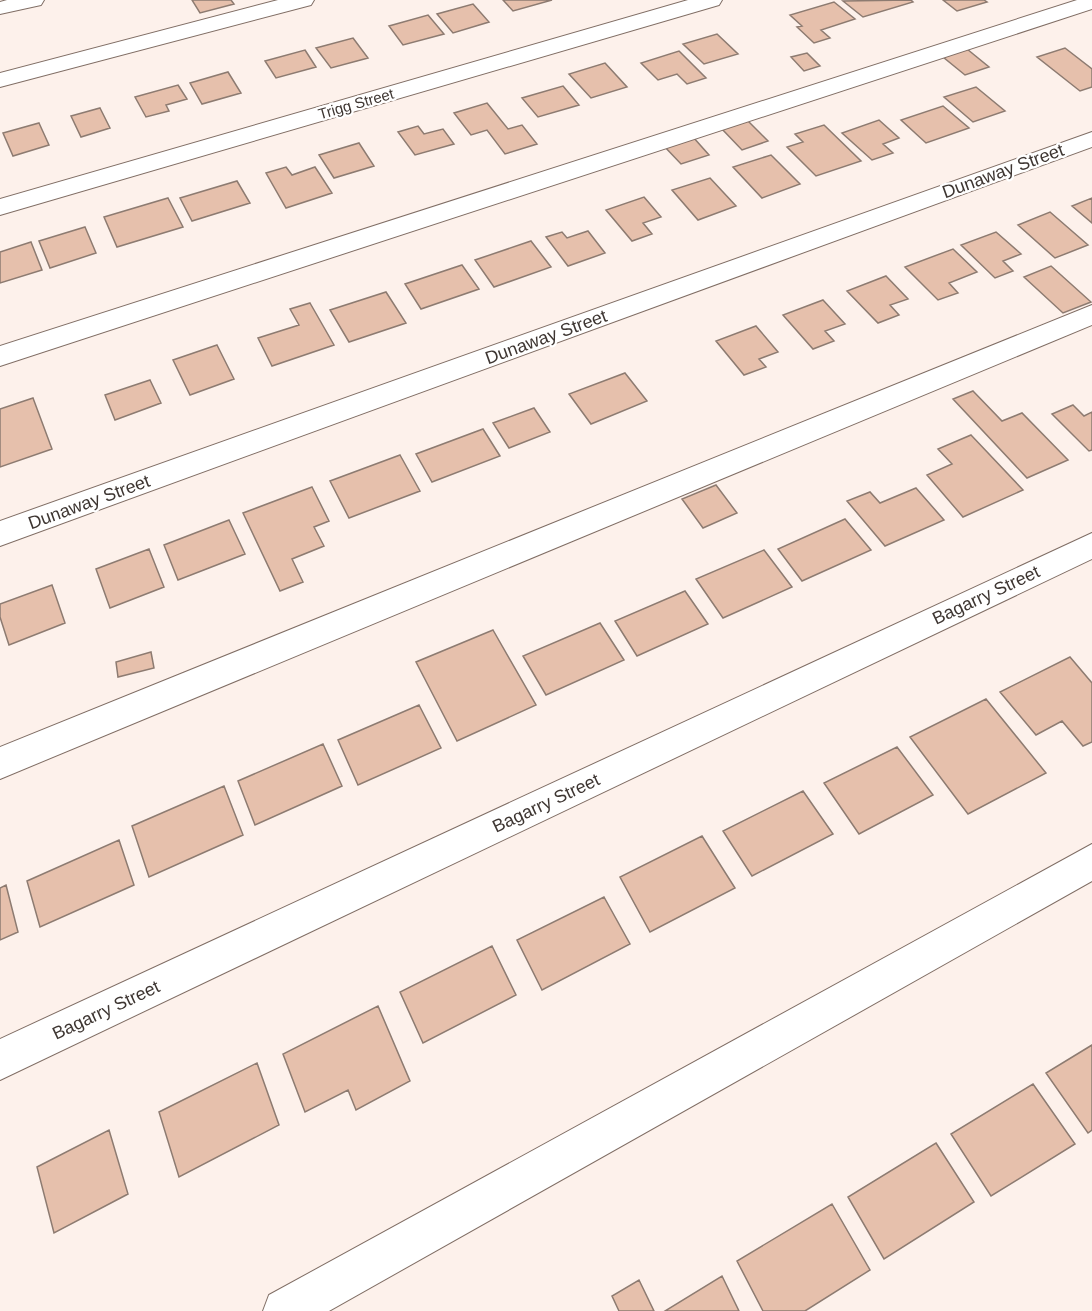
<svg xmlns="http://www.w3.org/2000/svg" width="1092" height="1311" viewBox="0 0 1092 1311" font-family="Helvetica,sans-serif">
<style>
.building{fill:#e6c0ac;stroke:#8d7b71;stroke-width:1.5}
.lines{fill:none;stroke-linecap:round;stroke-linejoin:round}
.minor-casing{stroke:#806e65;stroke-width:2}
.minor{fill:#fff;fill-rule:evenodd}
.labels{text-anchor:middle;stroke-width:4.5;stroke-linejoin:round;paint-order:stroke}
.far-street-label{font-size:15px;fill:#3e3632;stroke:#fff}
.street-label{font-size:18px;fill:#3e3632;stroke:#fff}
</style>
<rect width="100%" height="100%" fill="#fdf1eb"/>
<path class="building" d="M192,0H231L234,4L200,13Z
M503,0H552L513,11Z
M911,0L913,2L863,17L843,1Z
M943,0H984L987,2L957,11Z
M834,2L855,19L821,30L830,38L814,43L797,27L802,26L790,15Z
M473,4L489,22L453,33L437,14Z
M428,15L444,34L403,45L389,26Z
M717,34L738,54L704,64L683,44Z
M353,38L368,58L331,68L316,48Z
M1065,48L1092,69V87L1080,91L1037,57Z
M967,49L989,67L965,75L943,57Z
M305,50L316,67L276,78L265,61Z
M679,51L706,78L687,84L677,74L658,80L641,63Z
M807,53L820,66L804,71L791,57Z
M605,63L627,87L591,98L569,74Z
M228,72L241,93L202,104L190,83Z
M178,85L187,99L166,105L169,111L146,117L135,97Z
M563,86L579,105L538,117L522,98Z
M976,87L1005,111L973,122L944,97Z
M487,103L508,129L522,125L537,144L505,154L487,130L471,135L454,113Z
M943,106L969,128L926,143L901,120Z
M100,108L110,128L81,137L71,116Z
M879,120L899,138L883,144L893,153L872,160L842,133Z
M748,121L768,141L742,150L722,129Z
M39,123L49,145L13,156L3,133Z
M824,125L861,161L816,176L787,147L803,142L795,134Z
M418,126L424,134L443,129L454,144L415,155L398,132Z
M693,137L709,155L681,164L664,146Z
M359,143L374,166L334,178L319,155Z
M771,155L800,184L762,198L733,167Z
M286,167L292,175L315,167L332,193L286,208L266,173Z
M710,178L736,206L698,220L672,190Z
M237,181L250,203L192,221L180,198Z
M644,197L661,217L643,223L652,234L632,241L606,210Z
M168,198L183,227L117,247L104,217Z
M1092,198V223L1072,206Z
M1050,212L1088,245L1055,258L1018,225Z
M85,227L96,253L50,268L39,241Z
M588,231L605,253L568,266L546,237L562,232L567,238Z
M996,232L1021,254L1003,261L1013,271L995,278L961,245Z
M531,241L551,267L494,287L475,260Z
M31,242L42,270L0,283V252Z
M953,249L977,272L949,283L958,293L938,300L905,267Z
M462,265L479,289L421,309L405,284Z
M1051,266L1091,302L1063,313L1024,277Z
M886,276L908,299L890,305L899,315L878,323L847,291Z
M386,292L406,323L349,342L330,310Z
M823,300L845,324L825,331L834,341L813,349L783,315Z
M310,303L334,345L272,366L258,338L299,325L290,309Z
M756,326L778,352L759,359L766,367L744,375L716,341Z
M217,345L234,379L190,395L173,360Z
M625,373L647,401L591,424L569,394Z
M150,380L161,403L115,420L105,395Z
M973,391L1002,421L1022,413L1068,460L1027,478L953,399Z
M33,398L52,449L0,467V409Z
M1073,405L1084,416L1092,412V450L1089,451L1052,414Z
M534,408L550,432L509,448L493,423Z
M483,429L500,456L432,482L416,454Z
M971,435L1023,490L963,517L927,475L952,464L938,449Z
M400,455L420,491L349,518L330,481Z
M716,485L737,513L703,528L682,499Z
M312,487L329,521L314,527L324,546L292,559L303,582L280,591L243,513Z
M916,488L944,520L885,546L847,501L870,492L880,503Z
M845,519L871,550L802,581L778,549Z
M229,520L245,554L178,580L164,545Z
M149,549L164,587L110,608L96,569Z
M764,550L792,587L723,618L696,579Z
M52,585L65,623L9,645L0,617V604Z
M685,591L708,624L637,656L615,621Z
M600,623L624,660L546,695L523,656Z
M493,630L536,705L457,741L416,662Z
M151,652L154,668L118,677L116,662Z
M1070,657L1092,683V742L1083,746L1062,721L1036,735L1000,692Z
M986,699L1046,773L968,814L910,737Z
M419,705L441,748L358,785L338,740Z
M323,744L342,786L255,825L238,781Z
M897,747L933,795L859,834L824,783Z
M224,786L243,835L149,877L132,826Z
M803,791L833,834L752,876L723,831Z
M702,836L735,888L650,932L620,877Z
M119,840L134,885L40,927L27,881Z
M6,885L18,932L0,940V888Z
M604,897L630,944L542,990L517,940Z
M492,946L516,995L423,1043L400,992Z
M378,1006L410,1081L356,1110L348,1090L305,1112L283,1054Z
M1092,1045V1130L1088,1133L1046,1073Z
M257,1063L279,1125L179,1177L159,1112Z
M1033,1084L1075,1144L991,1196L951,1134Z
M109,1130L128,1194L54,1233L37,1167Z
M936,1143L974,1202L884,1259L848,1197Z
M832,1204L870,1270L805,1311H763L737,1261Z
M722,1276L739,1311H665Z
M639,1280L654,1311H619L612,1296Z"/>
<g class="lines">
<g class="minor-casing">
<path id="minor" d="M7,0H44L41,5L0,14V2Z
M278,0H314L311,5L0,87V73Z
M688,0H722L719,5L0,215V199Z
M1077,0H1092V9L0,366V346Z
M1092,132V147L0,546V521Z
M1092,305V325L0,779V747Z
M1092,533V559L0,1080V1039Z
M1092,844V881L329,1311H263L269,1295Z"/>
</g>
<use href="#minor" class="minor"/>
</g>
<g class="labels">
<g class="far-street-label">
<text transform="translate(356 104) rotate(-16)" y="5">Trigg Street</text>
</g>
<g class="street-label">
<text transform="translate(1003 171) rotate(-20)" y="6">Dunaway Street</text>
<text transform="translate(546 337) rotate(-20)" y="6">Dunaway Street</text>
<text transform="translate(89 502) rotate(-20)" y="6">Dunaway Street</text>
<text transform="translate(986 595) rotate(-25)" y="6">Bagarry Street</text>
<text transform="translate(546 803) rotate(-25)" y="6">Bagarry Street</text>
<text transform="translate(106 1010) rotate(-25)" y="6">Bagarry Street</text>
</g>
</g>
</svg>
